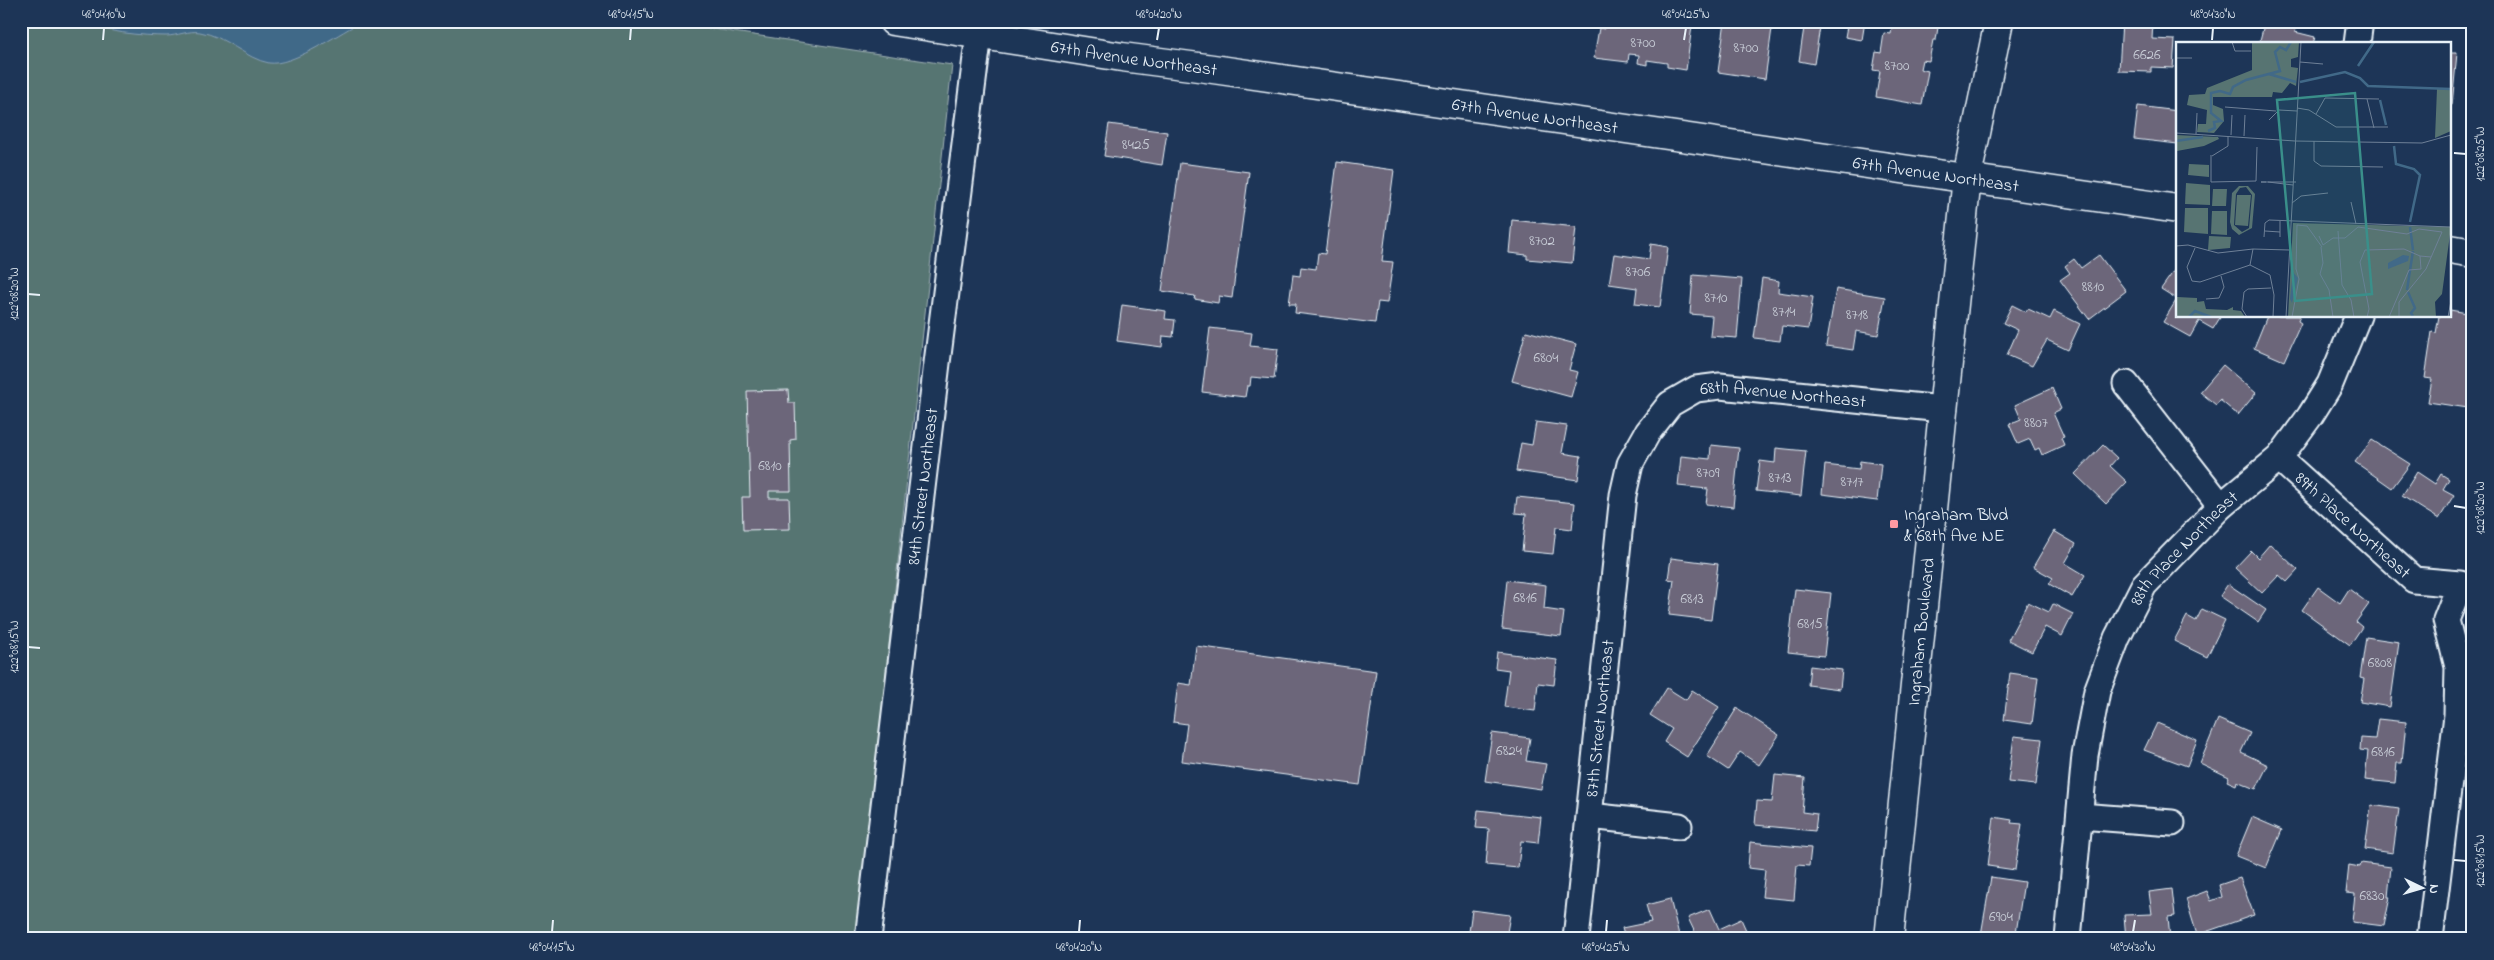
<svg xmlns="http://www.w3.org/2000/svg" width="2494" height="960" viewBox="0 0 2494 960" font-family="'Indie Flower',sans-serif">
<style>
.green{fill:#577472;stroke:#a0b2b5}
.water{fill:#416988;stroke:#849fb5}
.building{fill:#6c667a;stroke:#e8f1f8}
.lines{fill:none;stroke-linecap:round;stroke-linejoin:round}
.minor-casing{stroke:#e8f1f8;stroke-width:29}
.major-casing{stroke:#e8f1f8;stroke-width:31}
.minor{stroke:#1d3557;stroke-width:25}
.major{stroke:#1d3557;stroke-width:28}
.ticks{fill:none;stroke:#e8f1f8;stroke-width:2}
.poi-dot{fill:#ff9aa2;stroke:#1d3557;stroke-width:2}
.labels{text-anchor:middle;stroke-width:4.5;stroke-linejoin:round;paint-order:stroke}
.number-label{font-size:15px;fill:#c9ced8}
.street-label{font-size:18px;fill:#e8f1f8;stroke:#1d3557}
.poi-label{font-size:18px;fill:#e8f1f8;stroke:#1d3557;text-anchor:start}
.inset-river{fill:none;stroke:#416988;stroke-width:2.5}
.inset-road{fill:none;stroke:#6e8097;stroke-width:1}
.view{fill:#3a8f8a;fill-opacity:0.15;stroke:#3a8f8a;stroke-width:2.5}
.inset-edge{fill:none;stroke:#e8f1f8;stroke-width:2.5}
.neatline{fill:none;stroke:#e8f1f8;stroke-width:2}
.ticks-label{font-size:12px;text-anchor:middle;fill:#e8f1f8}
</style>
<rect width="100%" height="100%" fill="#1d3557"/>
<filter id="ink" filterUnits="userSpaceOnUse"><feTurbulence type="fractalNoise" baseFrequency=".02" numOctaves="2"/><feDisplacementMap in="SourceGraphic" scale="10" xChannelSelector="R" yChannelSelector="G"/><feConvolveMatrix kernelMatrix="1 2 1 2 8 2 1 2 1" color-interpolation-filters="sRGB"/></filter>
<g filter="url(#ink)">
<path class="green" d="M21,21H661L952,65L857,939H21Z"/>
<path class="water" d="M81,21H352V27C332,38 291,66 269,63C246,59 226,36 200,32C189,30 177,36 166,36C141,36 103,32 81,21Z"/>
<path class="building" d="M1605,21H1667L1692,26L1686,70L1667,67V63L1647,60V65L1638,63L1639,55L1629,54L1628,62L1594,58L1599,28L1604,29Z
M1725,21H1773L1765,79L1718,72Z
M1805,21H1821L1814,64L1799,61Z
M1848,21H1865L1862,40L1845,37Z
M1893,21H1939L1936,40H1933L1929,61L1922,60L1920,69L1928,71L1922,105L1876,97L1880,71L1873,70L1876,52L1881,53L1884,33L1891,34Z
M2122,21H2153L2152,39L2175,40L2173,68L2151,67V72L2119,71Z
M2265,21H2298L2295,32L2315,37L2313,44H2259Z
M2450,53H2457L2452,105H2450Z
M2138,106L2178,111V144L2134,139Z
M1109,124L1167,132L1162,165L1104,156Z
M1337,162L1394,170L1382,261L1393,262L1387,303L1378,302L1375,323L1295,313L1296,304H1289L1293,275L1300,276L1301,267L1316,269L1318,253L1325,254Z
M1180,163L1249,172L1232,298L1219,296L1218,303L1194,299L1195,296L1162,291Z
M1512,220L1576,227L1572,263L1527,259V255L1509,253Z
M1651,244L1668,247L1660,307L1635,304L1637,288L1609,284L1614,254L1649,259Z
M2099,255L2126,291L2089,319L2060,280L2070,273L2065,266L2074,259L2081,268Z
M2178,265V316H2221L2213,329L2199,321L2190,337L2163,322L2177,299L2161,289Z
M1693,275L1742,279L1737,338L1710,336L1712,316L1690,314Z
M1762,278L1779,281L1778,292L1813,297L1808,329L1782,326L1780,341L1754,338Z
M1836,289L1885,297L1878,335L1856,331L1853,350L1826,346Z
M1122,305L1166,311L1165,319L1175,320L1173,337L1163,336L1162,347L1117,341Z
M2012,305L2026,312L2028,309L2050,319L2054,311L2080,324L2068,350L2047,340L2032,366L2007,355L2018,330L2003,323Z
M2450,310L2473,314V382L2468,408L2428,402L2432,379L2425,378L2432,332L2436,333L2439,316H2450Z
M2267,316H2300L2298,321L2301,323L2284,361L2254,348Z
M1210,328L1252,333L1250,346L1278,349L1274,379L1251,377L1250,386H1247L1245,397L1202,392Z
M1526,331L1576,344L1569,370L1578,372L1571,397L1512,381Z
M2223,365L2256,393L2238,415L2220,400L2216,405L2200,392Z
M2052,388L2061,409L2053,413L2064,437L2061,438L2064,445L2042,455L2039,448L2035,450L2030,439L2018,444L2009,424L2021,419L2015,405Z
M788,390L789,403H795L796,439L790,440L791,491H769V498H789L790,529L743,530L742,497H750L747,391Z
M1536,422L1567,426L1562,453L1581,456L1578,480L1516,471L1521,443L1532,445Z
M2372,440L2410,464L2392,488L2355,462Z
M1711,445L1739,448L1733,507L1706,504L1708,489L1678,486L1681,456L1710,459Z
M2103,445L2117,458L2110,466L2127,482L2106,504L2075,474Z
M1776,448L1806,451L1801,496L1756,491L1760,461L1775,463Z
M1860,461L1881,464L1877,501L1822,494L1825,465L1859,469Z
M2417,472L2435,484L2441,474L2449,479L2443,489L2454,495L2439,519L2402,496Z
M1517,497L1575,503L1572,529L1556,527L1553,554L1522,551L1526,514L1515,513Z
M2054,531L2076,544L2065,563L2085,575L2072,597L2049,584L2053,578L2033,567Z
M2270,544L2298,570L2287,582L2279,575L2262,593L2235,568L2251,551L2258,558Z
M1671,558L1718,564L1711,620L1669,615L1674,580L1668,579Z
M1507,580L1546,585L1544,609L1564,612L1561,636L1502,629Z
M2228,584L2266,610L2258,622L2220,596Z
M2318,587L2340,603L2349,589L2369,604L2356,622L2362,627L2350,645L2302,610Z
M1795,589L1831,593L1824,656L1788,652Z
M2028,602L2049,612L2053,604L2073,614L2062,636L2045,627L2032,652L2008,640Z
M2202,609L2225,620L2207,657L2174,641L2187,616L2196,621Z
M2366,637L2399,642L2390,707L2360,702L2364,679L2360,678Z
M1196,646L1376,671L1360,785L1182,761L1187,724L1173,722L1178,683L1191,685Z
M1497,652L1557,660L1554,685L1538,683L1535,711L1504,707L1509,670L1495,668Z
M1810,666L1842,670L1840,689L1808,685Z
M2010,673L2038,677L2032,724L2004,720Z
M1667,688L1686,700L1692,690L1719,707L1687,757L1664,742L1672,729L1650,715Z
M1737,708L1779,735L1759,765L1740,752L1728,770L1707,756Z
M2218,719L2250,733L2241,752L2268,765L2256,789L2237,781L2236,785L2227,781L2229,777L2200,763Z
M2378,719L2406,722L2402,763H2397L2395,783L2365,780L2368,751L2360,750L2361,738L2375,739Z
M2157,723L2197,740L2187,766L2144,750Z
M1492,733L1530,738L1526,761L1546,764L1541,789L1485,781Z
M2014,736L2042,739L2036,785L2008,782Z
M1775,775L1805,778L1802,812L1817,814L1815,831L1755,825L1757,801L1772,802Z
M2371,805L2399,809L2393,853L2365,849Z
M1478,810L1541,817L1538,843L1521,841L1518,868L1486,865L1489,829L1476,828Z
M1994,817L2012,820L2011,823L2022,824L2015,870L1988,866Z
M2252,817L2282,830L2266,868L2236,856Z
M1750,842L1811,848L1809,866L1797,865L1794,900L1762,897L1765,870L1748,868Z
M2361,863L2391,867L2388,897H2390L2384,926L2352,922L2355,894L2346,893L2349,865L2360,867Z
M1991,877L2024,882L2015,939L1981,935Z
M2240,878L2254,915L2197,935L2186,899L2207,891L2211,901L2222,897L2219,885Z
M2172,889L2175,916L2168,917L2170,939H2126L2124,915L2152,914L2149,892Z
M1670,899L1680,939H1625L1622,928L1651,922L1646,905Z
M1710,909L1719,929L1741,919L1750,939H1698L1688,918Z
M1472,910L1510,915L1506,938L1511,939H1468Z"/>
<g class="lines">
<g class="minor-casing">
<g id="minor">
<path d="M2357,44L2360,21"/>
<path d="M2126,384L2221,506"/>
<path id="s1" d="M2279,458L2414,580L2460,584L2446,620L2458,667L2457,715L2430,939"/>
<path d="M1590,816L1679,826"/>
<path d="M2080,816L2172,823"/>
<path id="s2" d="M868,939L937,363L979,34"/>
<path id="s3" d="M1576,939L1623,495L1630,464L1648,432L1670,404L1696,389L1720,386L1942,409"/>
<path id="s4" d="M2068,939L2085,755L2097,691L2117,638L2144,585L2221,506L2279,458L2310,416L2330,384L2358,316"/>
</g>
</g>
<g class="major-casing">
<g id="major">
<path id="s5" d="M893,21L1122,57L1206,68L2178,209"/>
<path d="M2450,249L2473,253"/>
<path id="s6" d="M1889,939L1967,177L1999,21"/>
</g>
</g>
<use href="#minor" class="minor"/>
<use href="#major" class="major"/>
</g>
</g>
<path class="ticks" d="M103,40L104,28M630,40L631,28M1157,40L1159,28M1684,40L1686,28M2212,40L2213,28M2454,153L2466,154M28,294L40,295M2454,506L2466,508M28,647L40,648M2454,860L2466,861M552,932L553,920M1079,932L1080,920M1606,932L1607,920M2133,932L2135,920"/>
<rect class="poi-dot" x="1889" y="519" width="10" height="10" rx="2.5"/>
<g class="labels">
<g class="number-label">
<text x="1643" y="47">8700</text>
<text x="1746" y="52">8700</text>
<text x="2147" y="59">6626</text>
<text x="1897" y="70">8700</text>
<text x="1136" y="149">8425</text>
<text x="1542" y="245">8702</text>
<text x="1638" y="276">8706</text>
<text x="2093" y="291">8810</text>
<text x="1716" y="302">8710</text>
<text x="1784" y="316">8714</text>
<text x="1857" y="319">8718</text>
<text x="1546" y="362">6804</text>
<text x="2036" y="427">8807</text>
<text x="770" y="470">6810</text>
<text x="1708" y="477">8709</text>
<text x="1780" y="482">8713</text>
<text x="1852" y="486">8717</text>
<text x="1525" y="602">6816</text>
<text x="1692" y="603">6813</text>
<text x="1810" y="628">6815</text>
<text x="2380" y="667">6808</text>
<text x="1509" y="755">6824</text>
<text x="2383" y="756">6816</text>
<text x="2372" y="900">6830</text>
<text x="2001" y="921">6904</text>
</g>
<g class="street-label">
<text dy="6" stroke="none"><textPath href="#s5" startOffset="244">67th Avenue Northeast</textPath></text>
<text dy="6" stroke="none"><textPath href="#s5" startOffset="649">67th Avenue Northeast</textPath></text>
<text dy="6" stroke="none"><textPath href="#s5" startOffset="1054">67th Avenue Northeast</textPath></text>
<text dy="6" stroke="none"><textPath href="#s3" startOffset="668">68th Avenue Northeast</textPath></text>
<text dy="6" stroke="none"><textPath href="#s2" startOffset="456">84th Street Northeast</textPath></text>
<text dy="6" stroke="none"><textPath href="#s1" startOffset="100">89th Place Northeast</textPath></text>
<text dy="6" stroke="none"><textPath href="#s4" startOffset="420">88th Place Northeast</textPath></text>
<text dy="6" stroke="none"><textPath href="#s6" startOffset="309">Ingraham Boulevard</textPath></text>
<text dy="6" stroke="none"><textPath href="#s3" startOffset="222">87th Street Northeast</textPath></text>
</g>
<g class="poi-label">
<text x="1904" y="520">Ingraham Blvd<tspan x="1904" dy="21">&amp; 68th Ave NE</tspan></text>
</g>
</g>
<g transform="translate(2176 42)">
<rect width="275" height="275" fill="#1d3557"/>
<path d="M76,0H123L122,15L115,17V25L122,26L120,44L114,41L106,51L97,50L96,55H37V63L47,67L48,79L38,91L21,90L22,82H30L31,68L11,63L13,53L29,52L31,46L76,28ZM261,47H275V89L259,96ZM0,93L42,95L43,97L28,104L1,109ZM13,122L33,123V135L12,133ZM10,141L34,143V163L9,162ZM63,144H72L79,152L76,186L63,193L56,187L54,180L56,151ZM70,145L76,153L73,186L66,190L58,183L60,152L64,146ZM37,147H51L50,164H36ZM61,153H75L72,184L59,183ZM9,166H32V192L8,190ZM36,169H51V193L35,192ZM117,181L275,185L266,252L259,260L260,275H112ZM33,194L55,195L54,206L32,208ZM1,255L21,256V260L28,259L30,267L51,268L57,265V268L65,269L69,275H0Z" fill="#577472" fill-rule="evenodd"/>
<path d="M227,213L233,214L232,219L212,227V221ZM117,230L122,236L116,261L114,257Z" fill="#416988"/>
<path class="inset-river" d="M182,24L198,0M93,32L120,40M124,40L169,30L184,36L192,44L275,47M204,58L210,83M32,89L39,86L38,80L45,79L35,71V51L44,49L54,52L57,45L70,38L104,29L99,10L104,5L110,8L115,0M0,99L27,95M218,104L220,122L238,127L244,133L234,180M234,185L237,208M231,248L237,209M232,250L239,266L235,271L237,274M13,275L19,269L35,275"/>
<path class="inset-road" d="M56,0L59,9H75M0,16H16M124,20L147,22M191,57L198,86M49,65L100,69M121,66L133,68L160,85H212M140,72L149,56L203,57M93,78L103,68L121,69M0,91L119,99L246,101L275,93M20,92L21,71M55,93L56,73M68,94L69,73M138,99V119L145,124L207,125M35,113V140L80,139L81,105M36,114L52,104V95M90,140H85H120M92,140L117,143M175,160L180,182M116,161L125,154L152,151M89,189L104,190M162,189L166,243L175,258L178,275M143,194L147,203L157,196H169L182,185L231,192L243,187L266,190L250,227L223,260V275M88,195L89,181L93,178L275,185M104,195V179M0,204L12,203L42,211L77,207L113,208M145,205L147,221L144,232L153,248L157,275M74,223L94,233L98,253L97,275M74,223L77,207M16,239L24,240L74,223M16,239L11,225L19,206M30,257L43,256L48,245L45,234M71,275L66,267L68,250L72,247L95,246M110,275L125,0M116,275L123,237L120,227L121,183L131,184L146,205M191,275L193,267L184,220L189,208L228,207L244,214M213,275L233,228L245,227L244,214L255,215M272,275L275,259"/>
<path class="view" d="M179,51L196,252L119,259L101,58Z"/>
<rect width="275" height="275" class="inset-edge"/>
</g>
<rect width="2494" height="960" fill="none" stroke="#1d3557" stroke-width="55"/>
<g transform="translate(2422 888) rotate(95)" stroke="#1d3557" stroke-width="4" paint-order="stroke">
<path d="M0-4L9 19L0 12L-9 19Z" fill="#e8f1f8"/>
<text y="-8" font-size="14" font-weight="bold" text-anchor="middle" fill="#e8f1f8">N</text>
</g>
<rect x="28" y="28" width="2438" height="904" class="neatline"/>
<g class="ticks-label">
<text x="104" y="18">48°04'10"N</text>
<text x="631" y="18">48°04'15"N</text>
<text x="1159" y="18">48°04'20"N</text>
<text x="1686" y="18">48°04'25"N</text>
<text x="2213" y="18">48°04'30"N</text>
<text transform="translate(2480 154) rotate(-90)" y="4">122°08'25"W</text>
<text transform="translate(14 294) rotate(-90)" y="4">122°08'20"W</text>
<text transform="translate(2480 508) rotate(-90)" y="4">122°08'20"W</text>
<text transform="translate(14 647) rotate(-90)" y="4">122°08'15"W</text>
<text transform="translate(2480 861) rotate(-90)" y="4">122°08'15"W</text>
<text x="552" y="951">48°04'15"N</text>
<text x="1079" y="951">48°04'20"N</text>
<text x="1606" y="951">48°04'25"N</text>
<text x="2133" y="951">48°04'30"N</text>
</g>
</svg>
